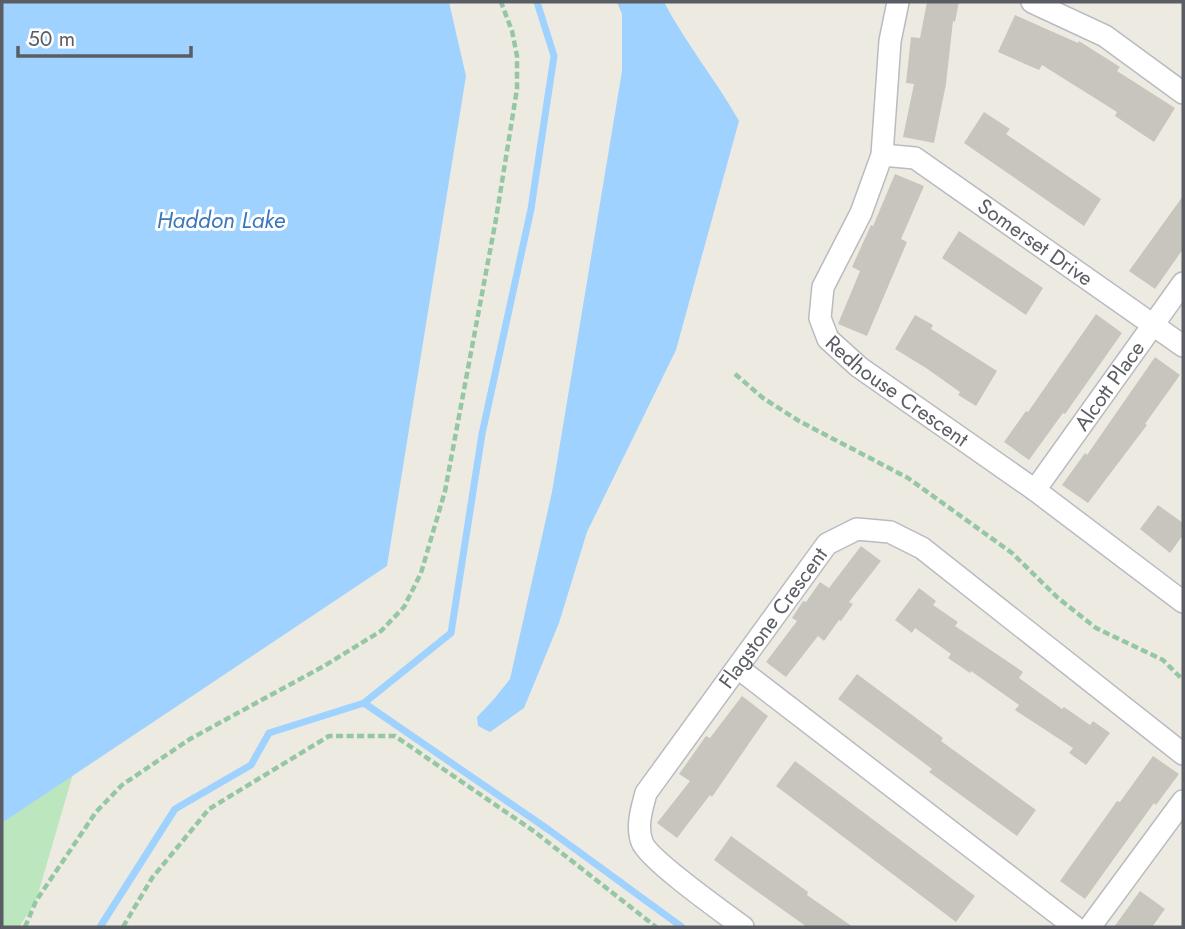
<svg xmlns="http://www.w3.org/2000/svg" width="1185" height="929" viewBox="0 0 1185 929" font-family="Jost,sans-serif">
<style>
.green{fill:#bce6bd}
.water{fill:#9fd2ff}
.lines{fill:none;stroke-linecap:round;stroke-linejoin:round}
.stream{stroke:#9fd2ff;stroke-width:7}
.building{fill:#c8c5be}
.street-casing{stroke:#b9bbc1;stroke-width:24}
.path{stroke:#95c7a4;stroke-width:4.5;stroke-dasharray:7 3.5;stroke-linecap:butt}
.street{stroke:#fff;stroke-width:21}
.labels{text-anchor:middle;stroke-width:6;stroke-linejoin:round;paint-order:stroke}
.street-label{font-size:21px;fill:#5a5d63;stroke:#fff}
.water-label{font-size:23px;font-style:italic;fill:#3c77bd;stroke:#fff}
</style>
<rect width="100%" height="100%" fill="#edebe1"/>
<path class="green" d="M73,774L36,901L19,927H2V823Z"/>
<path class="water" d="M2,2H449L466,76L387,566L2,823Z
M617,2H664C686,44 716,80 739,121L676,350L587,532L559,623L524,708L490,732L478,726L477,717L494,699L510,679L552,492L622,71V14Z"/>
<g class="lines">
<path class="stream" d="M364,703L549,830L682,927
M100,927L175,809L251,765L269,733L364,703L451,633L482,434L531,209L554,56L537,2"/>
</g>
<path class="building" d="M927,2H959L955,22L953,21L946,84L934,143L903,137L914,84L906,83L911,37L920,38Z
M1015,15L1078,43L1079,41L1120,67L1117,71L1175,108L1154,142L1115,116L1117,112L1042,65L1039,70L998,52Z
M984,112L1010,129L1006,134L1101,199L1084,226L964,143Z
M895,174L924,186L901,239L907,242L867,336L838,324L860,271L852,267L871,225L873,226Z
M1183,196V249L1155,289L1129,271Z
M959,231L1043,288L1026,315L942,258Z
M1096,314L1122,333L1065,414L1063,413L1029,460L1004,442L1026,411L1028,412Z
M915,315L933,325L931,329L997,371L976,406L958,395L960,392L926,368L895,349Z
M1155,357L1180,375L1145,424L1147,425L1088,503L1062,485L1085,453L1087,455Z
M1158,505L1183,523V535L1170,553L1140,529Z
M861,546L881,561L849,602L853,604L841,621L839,620L824,641L818,636L786,677L766,662L797,621L792,618L803,601L806,602L820,582L829,588Z
M919,588L936,601L933,605L958,622L955,626L1023,672L1019,678L1062,709L1064,707L1090,725L1093,721L1110,733L1086,765L1069,753L1073,748L1015,710L1019,705L971,671L970,673L948,658L951,654L915,628L912,633L895,620Z
M857,674L943,738L941,741L1036,810L1017,836L929,772L932,769L838,699Z
M742,696L768,716L712,797L710,795L677,838L657,823L690,781L679,774L706,736L710,738Z
M1153,756L1179,774L1156,805L1154,803L1085,899L1060,881L1117,801L1120,802Z
M795,761L975,896L956,922L776,786Z
M731,836L808,892L807,895L853,927H807L741,880L714,860Z
M1140,891L1165,909L1152,927H1114Z"/>
<g class="lines">
<g class="street-casing">
<g id="street">
<path id="s1" d="M898,2L890,41L882,155L861,213L823,287L820,318L828,339L859,367L1035,490L1183,602"/>
<path d="M1032,2L1105,36L1183,93"/>
<path id="s2" d="M882,155L915,158L1183,346"/>
<path id="s3" d="M1035,490L1183,283"/>
<path d="M738,668L1075,927"/>
<path id="s4" d="M743,927C724,913 648,859 642,842C636,826 642,808 646,793L827,544L857,529L890,532L922,548L1183,754"/>
<path d="M1090,927L1183,801"/>
</g>
</g>
<path class="path" d="M735,374L763,398L799,421L908,478L1012,553L1058,598L1096,628L1163,660L1183,680
M25,927L36,901L96,812L122,785L190,739L324,666L381,631L404,607L421,573L445,491L496,219L517,89V56L512,31L501,2
M123,927L152,878L209,809L329,736H395L535,832L656,927"/>
<use href="#street" class="street"/>
</g>
<g class="labels">
<g class="street-label">
<text dy="7" stroke="none"><textPath href="#s2" startOffset="180">Somerset Drive</textPath></text>
<text dy="7" stroke="none"><textPath href="#s3" startOffset="128">Alcott Place</textPath></text>
<text dy="7" stroke="none"><textPath href="#s1" startOffset="439">Redhouse Crescent</textPath></text>
<text dy="7" stroke="none"><textPath href="#s4" startOffset="399">Flagstone Crescent</textPath></text>
</g>
<g class="water-label">
<text x="221" y="228">Haddon Lake</text>
</g>
</g>
<rect width="1185" height="929" fill="none" stroke="#5a5d63" stroke-width="7"/>
<path d="M18 46v10h173v-10" fill="none" stroke="#5a5d63" stroke-width="3.5"/>
<text x="28" y="46" font-size="21" fill="#5a5d63" stroke="#ffffff" stroke-width="5" paint-order="stroke">50 m</text>
</svg>
